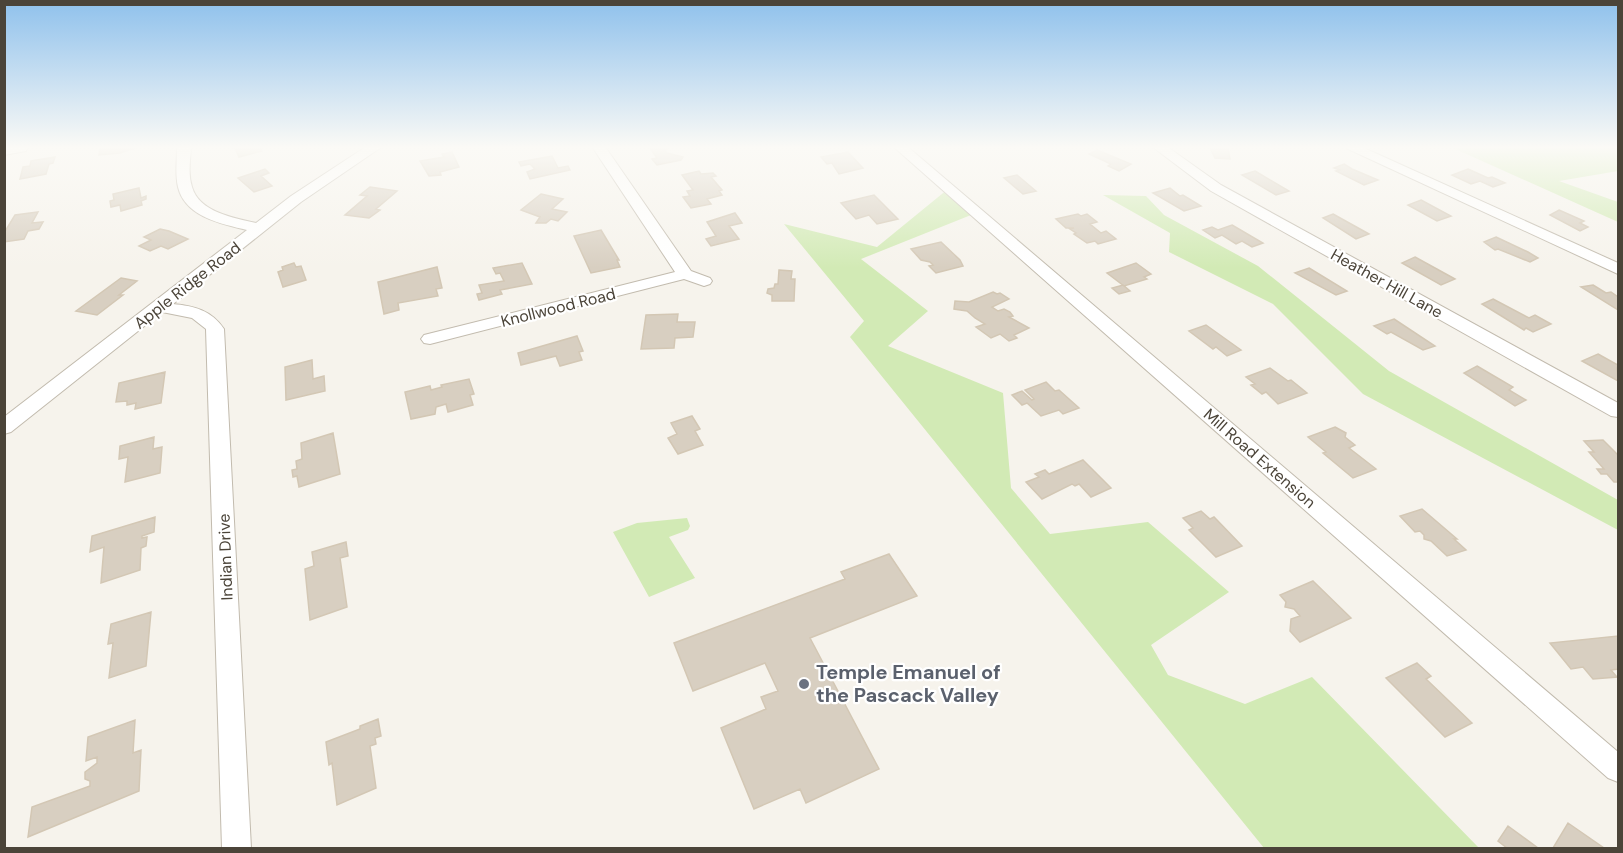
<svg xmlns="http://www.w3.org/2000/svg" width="1623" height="853" viewBox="0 0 1623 853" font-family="'DM Sans',sans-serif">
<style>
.green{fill:#d2eab5}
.building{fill:#d8cfc1;stroke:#d3c7b4;stroke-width:1.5}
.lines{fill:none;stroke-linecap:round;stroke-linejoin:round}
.street-casing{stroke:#c2bbae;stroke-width:2}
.street{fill:#fff;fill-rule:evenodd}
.worship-dot{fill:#6b7280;stroke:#fff;stroke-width:2}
.labels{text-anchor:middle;stroke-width:4.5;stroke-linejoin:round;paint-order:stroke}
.street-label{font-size:16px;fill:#4b4439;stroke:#fff}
.near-worship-label{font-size:20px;font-weight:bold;fill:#5b616d;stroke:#fff;text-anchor:start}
</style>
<rect width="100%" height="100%" fill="#f6f3ec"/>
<path class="green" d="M1453,148H1618V171L1559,181L1618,202V222Z
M948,189L976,213L861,259L928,311L888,346L1003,393L1011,488L1050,534L1148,522L1229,592L1151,645L1168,675L1245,704L1312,677L1479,848H1264L850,337L864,321L784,224L877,247Z
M1103,195L1146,196L1164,215L1258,266L1389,371L1618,500V530L1363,394L1273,304L1169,252L1170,233Z
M687,518L690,526L688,530L669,537L695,578L649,597L613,532L637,523Z"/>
<path class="building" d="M100,148H135L120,153L99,155Z
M235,148H261L262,151L239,157Z
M650,148H668L665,151L667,153L683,157L681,160L657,165L652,159L657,158Z
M1210,148H1228L1230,159L1215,158Z
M1097,150L1131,164L1119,171L1108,166L1111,164L1089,154Z
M452,152L459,167L440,172L441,175L429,176L420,161L444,157L442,154Z
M848,152L863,168L839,174L832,163L827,164L821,157Z
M552,156L558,168L568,166L570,170L530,179L527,172L535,169L530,164L521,166L519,162Z
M55,157L53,163L49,164L46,174L20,179L23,167L30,166L31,161Z
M1344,164L1352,169L1378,180L1364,185L1336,171L1340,170L1334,168Z
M265,169L269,173L261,176L272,186L254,192L238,178Z
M1468,169L1488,178L1492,177L1505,183L1493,187L1480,181L1471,184L1452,175Z
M699,171L701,174L713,173L716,176L711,177L722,190L719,191L722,195L707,199L711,204L691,208L683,197L690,196L687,191L693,190L682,175Z
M1255,171L1289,191L1276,195L1242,175Z
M1017,175L1036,191L1023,194L1004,178Z
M370,187L397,191L376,209L380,210L369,218L345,215L367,196L360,195Z
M139,188L141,198L146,196V199L141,201L142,205L121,211L120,205L111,207L110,201L114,200L113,194Z
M1170,188L1180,196L1183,195L1201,206L1184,211L1153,193Z
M541,194L563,199L552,209L567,212L558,221L551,219L546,223H536L540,217L521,210Z
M874,195L898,219L877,224L869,215L856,219L841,203Z
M1421,200L1451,216L1437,221L1408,205Z
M1559,210L1584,221L1580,223L1588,227L1580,231L1550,215Z
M38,212L32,223L43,222L39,229L28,231L24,239L4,242V233L15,215Z
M735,213L742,223L729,226L739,239L711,246L706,239L716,236L707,222Z
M1078,214L1081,216L1087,214L1097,222L1090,224L1101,233L1106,231L1116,239L1098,244L1095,241L1087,243L1074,234L1076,233L1070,229L1074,228H1066L1056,219Z
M1333,214L1369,234L1356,239L1323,218Z
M1232,225L1263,243L1252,247L1242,241L1236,244L1222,235L1215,238L1203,230L1212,227L1218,230Z
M160,229L169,231L188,239L168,249L161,246L150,251L139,246L151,240L144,237Z
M601,230L619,260H617L620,267L591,273L574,236Z
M1496,237L1528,252L1538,258L1530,262L1498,249L1495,250L1484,242Z
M941,242L960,260L963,266L936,273L929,266L933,265L930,262L921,260L911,249Z
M1415,257L1455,279L1441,285L1402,263Z
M294,263L296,267L301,266L306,280L283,287L278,272L283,270L282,267Z
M522,263L532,284L500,290L502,294L479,300L477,294L482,293L479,285L504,281L500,273L496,274L493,268Z
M1136,263L1151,274L1144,277L1147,279L1124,286L1107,273Z
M437,267L442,288L436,289L438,296L398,303L399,310L384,314L378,282Z
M1309,268L1347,291L1336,295L1295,273Z
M779,270L792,271L791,279H795L794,301H772V295L767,293L768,289L774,288L775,284H778Z
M121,278L137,281L119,295H123L97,315L76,311Z
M1123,285L1130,291L1119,294L1112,288Z
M1593,285L1606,293L1611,292L1618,297V310L1581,287Z
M993,292L997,294L1000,293L1009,299L992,307L998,311L1004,309L1010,312L1013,316L1009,317L1029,328L1014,335L1017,338L1009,341L1000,334L991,338L976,327L985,324L975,318L967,311L954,309L955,301L969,302Z
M1493,299L1529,318L1535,315L1551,324L1533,332L1526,328L1524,330L1482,304Z
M678,314L677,322H695L693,337L675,338L674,348L641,349L646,315Z
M1394,319L1435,346L1423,350L1391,332L1387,334L1374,326Z
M1206,325L1241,350L1227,356L1216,347L1213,349L1189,331Z
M577,336L583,351L579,352L582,360L560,366L556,356L521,365L518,353Z
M1598,354L1618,365L1617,368L1618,381L1582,361Z
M312,360L313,379L324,376L325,391L286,400L285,367Z
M1477,366L1513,387L1509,390L1526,400L1515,406L1464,373Z
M1270,368L1288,381L1291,380L1307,393L1278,404L1266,392L1262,394L1251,385L1255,384L1246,377Z
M165,372L161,403L135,409L136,403L127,405V401L116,402L119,383Z
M469,379L474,394L470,395L473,405L448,412L446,404L436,407L435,414L411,419L405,392L430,386L431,390L442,387L441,385Z
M1046,382L1055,391L1059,390L1079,408L1063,414L1059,410L1041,416L1027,403L1022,405L1012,395L1022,391L1032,400L1034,399L1025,390Z
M692,416L700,429L695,431L703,445L678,454L668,438L677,434L671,423Z
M1335,427L1346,433L1345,437L1355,445L1349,448L1376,469L1353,478L1323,453L1326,452L1308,437Z
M333,433L340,474L299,487L297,476L293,477L292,470L297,469L296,461L302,459L301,443Z
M154,437L153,449L162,447L160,473L125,482L128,457L119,459L120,446Z
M1603,440L1618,455V482H1614L1607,474H1601L1597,469H1604L1589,452H1594L1584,441Z
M1083,460L1111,488L1091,497L1079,484L1075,486L1072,484L1042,499L1026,482L1039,477L1035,474L1045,470L1049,474Z
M1422,509L1457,539H1454L1466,550L1447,556L1431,541L1424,539V535L1420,531L1415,532L1400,516Z
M1201,511L1210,519L1214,517L1242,546L1216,557L1189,530L1193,528L1183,518Z
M155,517L154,532L142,536V538L147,537L146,546L141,548L140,570L101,583L104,547L90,552L92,536Z
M346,542L348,556L340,558L347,607L310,620L305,569L314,566L312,552Z
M889,554L917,596L810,638L879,769L806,803L800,789L754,809L721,728L766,709L761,697L778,691L765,663L693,691L674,643L845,579L841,572Z
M1313,581L1351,618L1300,642L1290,631L1291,619L1300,616L1294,609L1285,607L1286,602L1280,595Z
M151,612L146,666L109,678L113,643L108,644L111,624Z
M1618,636V669L1611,670L1617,677L1593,679L1583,667L1571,669L1550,643Z
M1417,663L1431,676L1426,679L1472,723L1445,737L1386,678Z
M378,719L381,736L375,738L376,744L370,746L376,788L337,805L332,763L329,765L326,742L360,729V726Z
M135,720L133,753L141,750L139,791L28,837L32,807L90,786V781L85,779V772L97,763V757L86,761L88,737Z
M1568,823L1604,848H1553Z
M1508,826L1538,848H1507L1498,841Z"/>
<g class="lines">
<g class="street-casing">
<path id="street" d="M4,148H27L26,151L4,155Z
M177,148H191C190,161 188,175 192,187C199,212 234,218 256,223L291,196L364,148H380L301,202L173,304C194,306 211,310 224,329L251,848H222L206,329L192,318L162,312L11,432L4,434V417L247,230C222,224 185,217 178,187C175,174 177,161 177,148Z
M593,148H606L691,271L710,278L712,281L710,284L704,286L684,279L430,344L424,343L421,339L424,335L675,272Z
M895,148H909L1618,752V782L1608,778Z
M1154,148H1169L1221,185L1618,403V417L1611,416L1211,191Z
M1346,148H1364L1618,263V274Z"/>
</g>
<use href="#street" class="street"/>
</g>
<linearGradient id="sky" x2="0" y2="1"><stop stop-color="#8fc1ec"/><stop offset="0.55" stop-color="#fbfaf6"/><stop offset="1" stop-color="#fbfaf6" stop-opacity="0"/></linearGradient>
<rect width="1623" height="268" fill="url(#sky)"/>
<circle class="worship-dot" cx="804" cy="684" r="6"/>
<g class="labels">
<g class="street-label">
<text transform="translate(1387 283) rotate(29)" y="6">Heather Hill Lane</text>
<text transform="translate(187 285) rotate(-38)" y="6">Apple Ridge Road</text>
<text transform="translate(558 307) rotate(-14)" y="6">Knollwood Road</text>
<text transform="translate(1260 458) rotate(41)" y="6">Mill Road Extension</text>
<text transform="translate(225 557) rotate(-92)" y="6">Indian Drive</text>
</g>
<g class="near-worship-label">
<text x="816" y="679">Temple Emanuel of<tspan x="816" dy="23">the Pascack Valley</tspan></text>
</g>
</g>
<rect width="1623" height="853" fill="none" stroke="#4b4439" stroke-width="12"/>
</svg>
